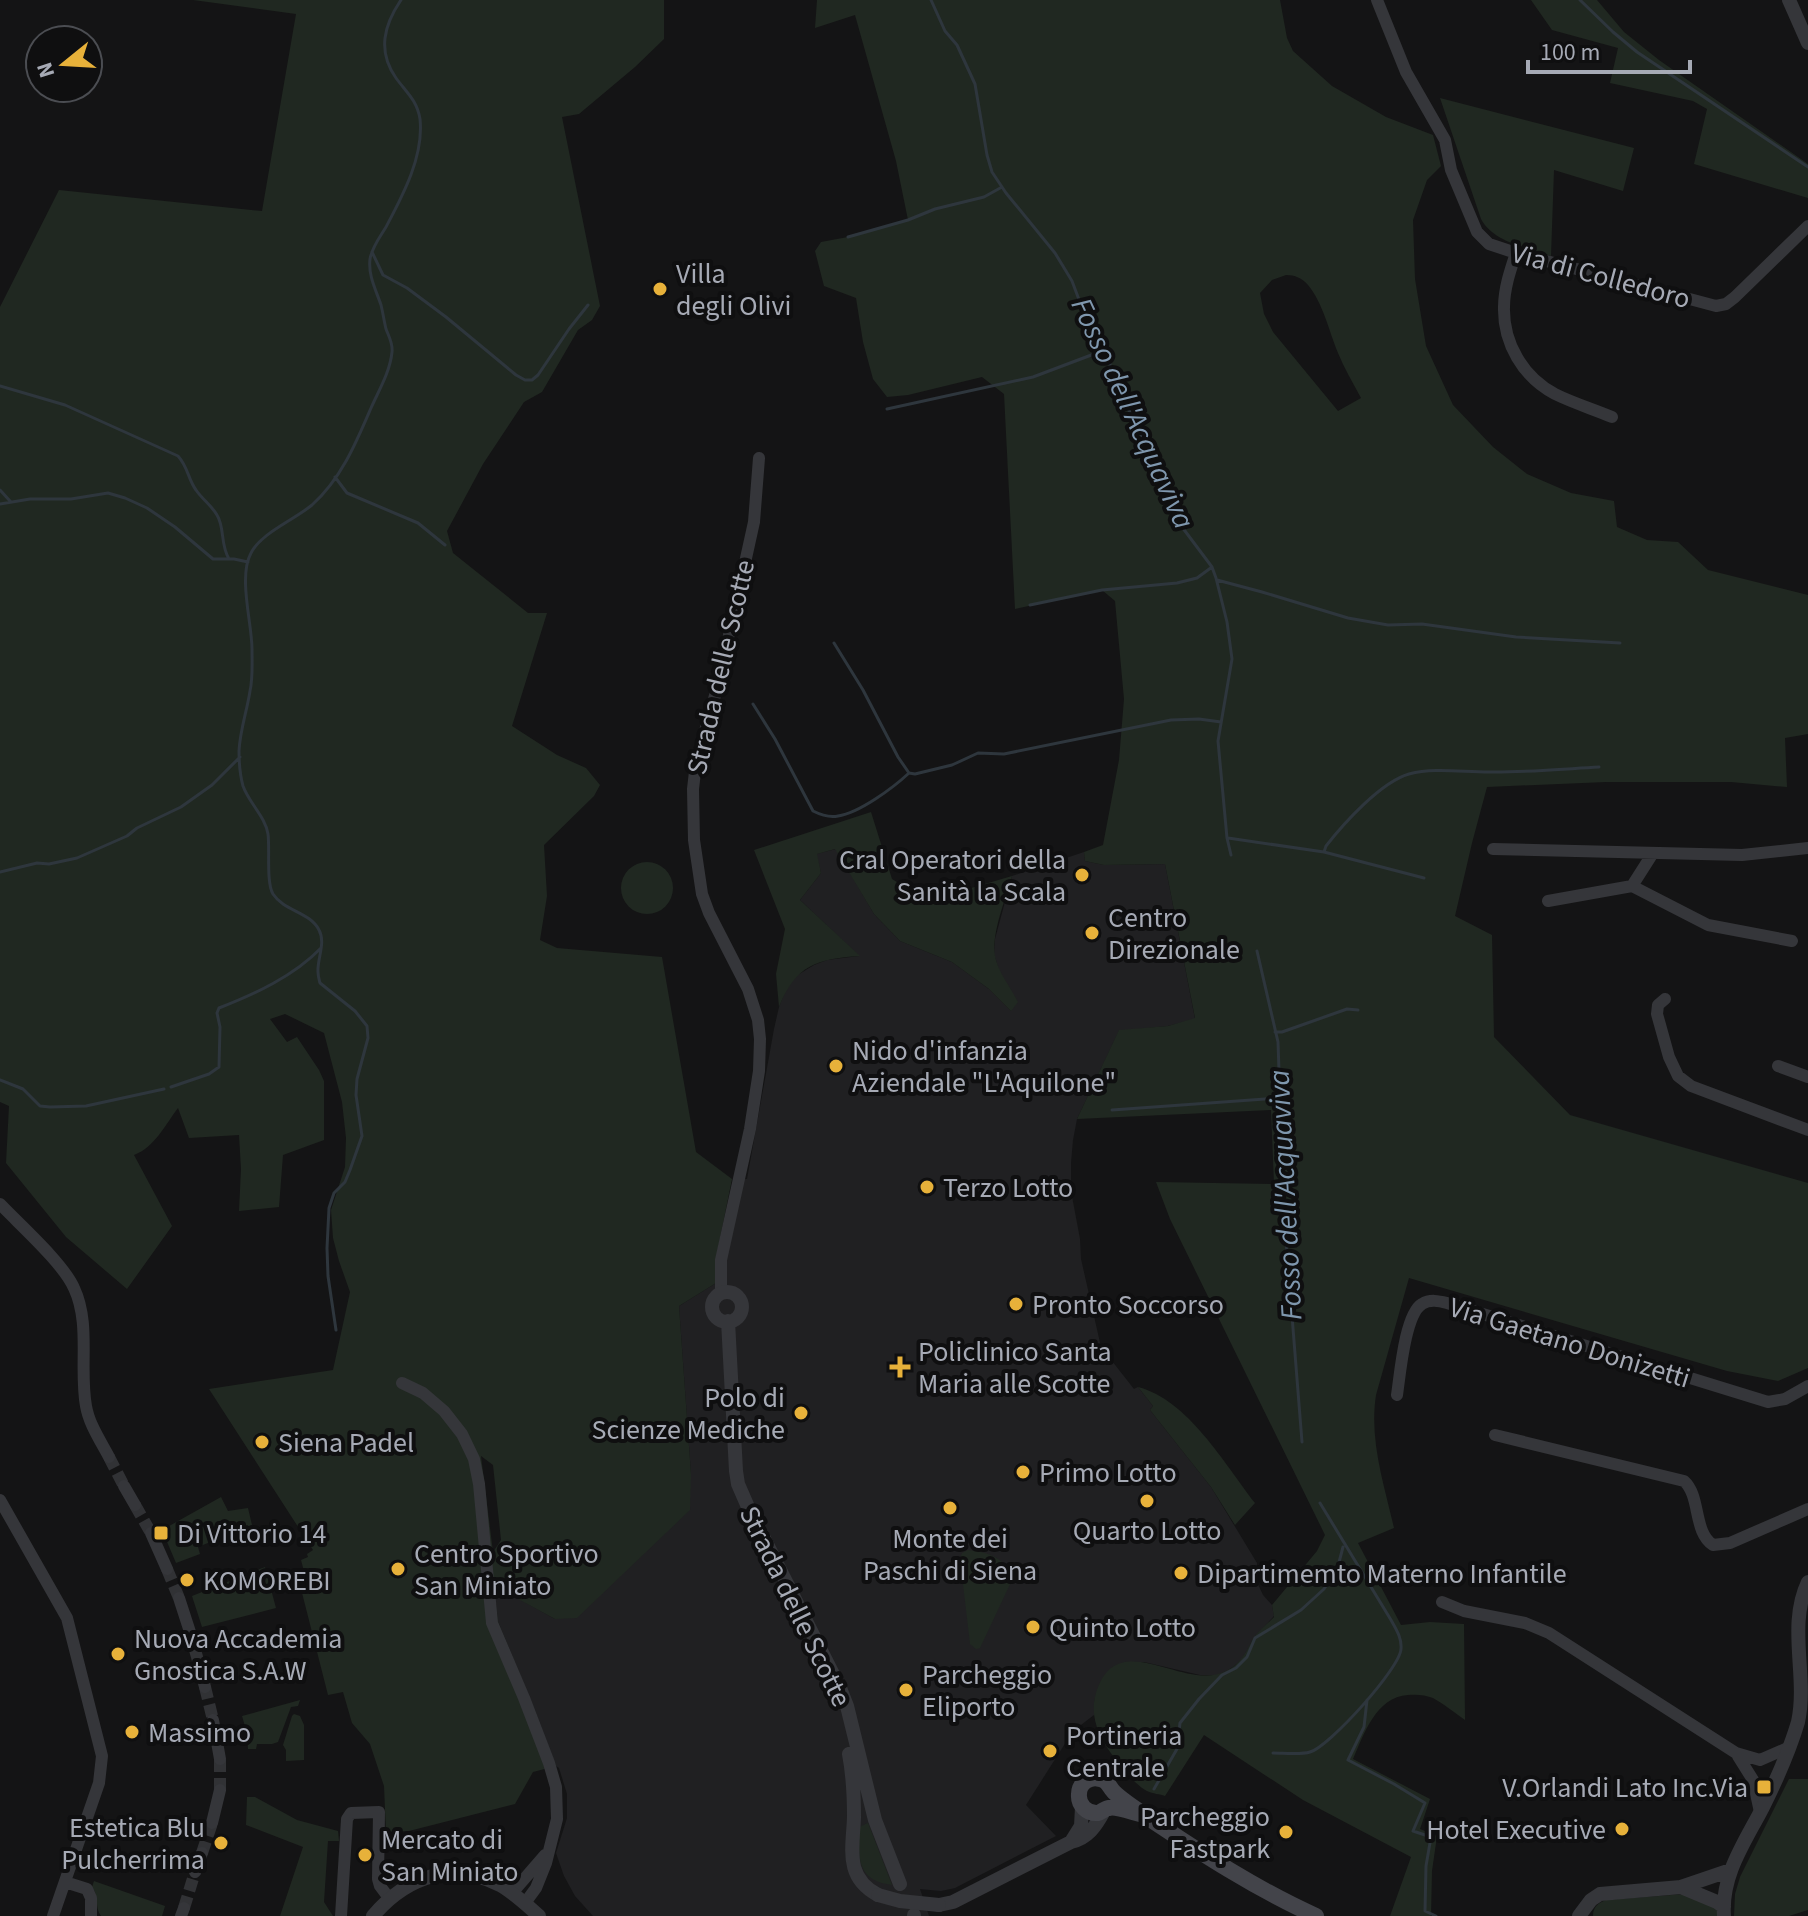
<svg xmlns="http://www.w3.org/2000/svg" width="1808" height="1916" viewBox="0 0 1808 1916" font-family="'Source Sans 3',sans-serif">
<style>
.built{fill:#202022}
.green{fill:#202821;fill-rule:evenodd}
.lines{fill:none;stroke-linecap:round;stroke-linejoin:round}
.stream{stroke:#2e363d;stroke-width:3}
.minor-tunnel{stroke:#313235;stroke-width:12;stroke-dasharray:12 6;stroke-linecap:butt}
.minor{stroke:#35363a;stroke-width:12}
.tertiary{stroke:#35363a;stroke-width:14}
.secondary{stroke:#43444a;stroke-width:16}
.tertiary-bridge{stroke:#35363a;stroke-width:14}
.poi-dot{fill:#e7b13a;stroke:#0f0f10;stroke-width:3}
.labels{text-anchor:middle;stroke-width:8;stroke-linejoin:round;paint-order:stroke}
.poi-label{font-size:28px;fill:#a6aab5;stroke:#0f0f10;text-anchor:start}
.street-label{font-size:28px;fill:#a6aab5;stroke:#0f0f10}
.water-label{font-size:30px;font-style:italic;fill:#7f97ae;stroke:#0f0f10}
</style>
<rect width="100%" height="100%" fill="#141415"/>
<path class="built" d="M836,849L874,914L900,941L952,962L989,989L1011,1011L994,954L995,939L1012,876L1084,852L1085,861L1104,865L1165,864L1195,1019L1168,1026L1119,1031L1077,1119L1073,1140L1071,1163V1191L1080,1239L1081,1259L1101,1347L1134,1389L1138,1387L1153,1406L1150,1410L1211,1487L1257,1563L1256,1580L1263,1595L1272,1605L1274,1616L1254,1638L1241,1661L1227,1671L1218,1675H1200L1144,1662H1131L1095,1698L1094,1715L1073,1731L1026,1805L1056,1836L955,1888L941,1891L920,1889L929,1916H593L575,1896L564,1876L556,1853L567,1818V1794L559,1768L556,1766L534,1708L498,1622L494,1585L555,1619L691,1474L679,1306L716,1283L742,1179H747L774,1029L779,1007L787,986L796,976L814,965L827,960L859,956L800,900L821,873L816,854Z"/>
<path class="green" d="M193,0H664V39L635,67L579,114L562,117L600,306L592,320L578,330L542,392L524,402L483,464L447,531L453,553L528,613H547L512,726L557,755L586,768L600,785L594,796L544,845L547,896L540,940L557,948L662,957L696,1152L732,1179L716,1258V1283L679,1306L691,1474L690,1510L577,1618L555,1619L494,1586L498,1622L534,1708L556,1766L533,1772L515,1804L409,1831L386,1832L384,1786L370,1744L352,1723L343,1692L328,1695L299,1581L306,1579L301,1560L308,1557L307,1554L313,1550L209,1389L333,1370L350,1292L339,1261L333,1238L331,1210L345,1167L346,1138L342,1102L324,1033L285,1014L270,1019L287,1042L297,1037L319,1070L324,1081V1140L283,1155L279,1207L239,1211L241,1169L239,1135L189,1138L178,1108C165,1125 155,1147 134,1155L172,1226L127,1289L66,1237L6,1163L9,1106L0,1102V307L59,190L262,211L296,14ZM481,1456L493,1465L501,1540L493,1552Z
M817,0H1280L1287,38L1293,51L1332,86L1386,117L1433,135L1441,166L1427,180L1413,220L1415,279L1426,346L1453,405L1493,447L1527,474L1571,493L1614,501L1617,527L1647,540L1678,542L1708,570L1808,595V734L1785,738L1787,787L1731,782H1606L1487,787L1472,843L1455,916L1492,935L1494,1037L1570,1115L1808,1183V1368L1778,1381L1727,1371L1409,1278L1376,1395C1369,1440 1384,1484 1394,1528L1358,1543L1401,1625L1430,1622L1464,1624L1465,1720C1455,1713 1444,1704 1433,1698C1426,1695 1416,1694 1408,1695C1376,1697 1364,1734 1353,1759L1430,1799L1420,1829L1437,1836L1432,1871L1431,1916H1390L1411,1857L1303,1800L1204,1735L1165,1796C1160,1794 1153,1794 1147,1791C1136,1786 1121,1766 1113,1756C1099,1738 1089,1716 1096,1693C1117,1624 1184,1693 1226,1671C1241,1664 1245,1653 1253,1639C1258,1631 1267,1624 1274,1617L1272,1605L1317,1551L1325,1535L1170,1219L1156,1182L1274,1184L1271,1110L1077,1119L1119,1030L1168,1026L1195,1018L1165,864L1104,865L1085,861L1084,852L1103,845L1119,760L1124,699L1115,601L1102,590L1015,609L1004,394L982,377L908,395L887,397L873,379L863,342L856,298L824,286L815,251L821,242L848,237L908,220L896,161L855,15L815,28ZM1286,275C1295,275 1302,278 1308,285C1323,303 1329,331 1338,353C1344,368 1353,383 1361,398L1338,411L1273,332L1264,314L1260,293L1272,280Z
M1531,0H1597L1624,32L1659,60L1808,164V198L1694,164L1707,109L1693,101L1610,83L1618,48L1552,30Z
M1440,98L1634,148L1623,191L1554,170L1551,256C1527,247 1494,243 1481,219Z
M871,812L892,879L927,901L1012,876C1006,898 991,934 995,956C998,972 1011,988 1018,1002L1011,1011L989,989L952,962L900,941L874,914L835,849L817,854L821,873L800,900L860,956C816,959 796,965 779,1007L776,974L785,929L754,850Z
M621 888a26 26 0 1 1 52 0a26 26 0 1 1-52 0Z
M1138,1387C1188,1400 1224,1463 1255,1503L1235,1525L1211,1487L1150,1410L1153,1406Z
M221,1497L228,1511L248,1508L252,1525L198,1547L200,1554L176,1563L162,1530Z
M968,1550C988,1552 1007,1558 1012,1580L980,1648L976,1649L970,1644L960,1559L962,1553Z
M265,1567L276,1608L202,1627L192,1596Z
M300,1700L298,1706L291,1707L278,1742L272,1744H257L256,1749H248L247,1733L242,1716Z
M294,1714L300,1716L304,1725V1760L286,1761V1750L283,1745L292,1716Z
M1789,1779H1808V1910L1789,1916H1734L1735,1894L1740,1877Z
M247,1797H255L297,1820L338,1831L339,1841H328L324,1902L333,1916H280L303,1847L246,1825Z
M868,1823L892,1885C855,1880 859,1857 859,1827Z
M94,1881L165,1906L162,1916H101C94,1907 100,1897 92,1887Z
M1685,1894L1717,1907V1916H1593C1593,1907 1598,1903 1606,1900Z"/>
<g class="lines">
<path class="stream" d="M931,0L945,31L957,45L975,84L987,155L992,172L1006,193L1055,253L1072,281L1084,313L1110,358V374L1115,388L1124,401L1159,469L1182,527L1212,567L1216,578L1227,622L1232,659L1218,741L1227,838L1231,855
M1580,0L1613,32L1637,52L1808,167
M848,237L908,220L935,209L984,197L1002,187
M372,252L383,275L407,288L446,317L516,375L525,380H532L538,375L569,329L588,305
M0,386L65,405L178,456C188,467 188,479 196,490C202,499 212,506 217,515C225,528 220,544 229,559
M887,409L1033,377L1094,354L1102,345
M335,477L347,493L418,523L445,545
M0,490L10,501
M0,504L30,499H71L108,493L125,498L147,508L175,527L213,559H234L248,562
M1217,580L1262,592L1348,618L1388,625L1422,624L1516,637L1620,643
M1030,605L1102,590L1177,583L1197,578L1212,567
M834,643L863,690L898,757L909,773
M753,704L775,739L813,811C821,815 829,818 838,816C859,813 893,788 909,773L915,774L952,765L978,753L1004,754L1171,720L1199,719L1221,722
M1228,838L1324,852L1424,878
M1324,852L1326,846C1344,823 1381,782 1409,774C1436,767 1467,773 1495,772C1529,772 1564,769 1599,767
M0,872L37,863L49,864L77,858L127,836L137,828L181,807L212,785L240,757
M1257,951L1278,1042L1279,1071L1277,1126L1302,1442
M1275,1032H1282L1347,1009L1358,1010
M0,1080L23,1089L40,1106L50,1107L86,1106L164,1089
M171,1087L209,1074L219,1067L220,1027L217,1013L219,1008C255,994 294,976 321,948
M1112,1110L1278,1098
M336,1330L328,1276L327,1248L329,1208L334,1193L345,1182L350,1170L362,1136L356,1095L357,1079L368,1038L367,1026L355,1011L320,983C319,979 318,976 318,972C317,959 326,943 319,930C310,912 284,911 273,894C266,882 270,849 268,834C265,816 249,803 243,786C240,775 239,762 239,751C240,730 247,711 250,691C253,678 252,663 252,649C252,623 238,577 251,553C261,533 294,520 312,505C341,479 356,443 371,408C379,390 390,372 392,352C393,343 389,337 386,329C384,321 383,313 381,305C376,290 368,276 370,259C372,247 380,237 386,227C403,195 424,156 420,119C417,100 406,92 396,78C377,51 384,25 401,0
M1367,1700L1364,1727L1348,1760L1394,1784L1425,1803L1413,1831L1431,1837L1426,1866L1425,1911L1436,1916
M1273,1753C1283,1753 1301,1755 1310,1752C1330,1746 1400,1668 1401,1649C1402,1638 1396,1629 1391,1620L1320,1503
M1154,1789L1177,1749L1180,1723L1199,1699L1222,1675L1236,1668L1247,1657L1255,1638L1301,1610L1324,1589L1337,1570L1343,1547"/>
<path class="minor-tunnel" d="M109,1457L124,1486
M135,1505L151,1533
M167,1569L179,1598
M190,1632L199,1664
M205,1687L213,1720
M220,1790V1759
M202,1853L212,1823
M184,1908L195,1872"/>
<path class="minor" d="M1377,0L1406,72L1445,140L1451,170L1477,232L1489,244L1516,253L1716,306L1726,304L1735,297L1808,226
M1516,253C1510,271 1504,289 1504,307C1503,343 1523,377 1555,394C1573,403 1593,409 1612,417
M1493,849L1742,855L1808,848
M1632,886L1653,853
M1548,901L1632,886L1708,925L1792,941
M1665,999L1658,1005L1657,1014L1669,1057L1678,1076L1691,1086L1808,1130
M1778,1066L1808,1077
M0,1204C20,1225 63,1263 74,1288C91,1324 79,1368 86,1406C89,1424 100,1440 109,1457
M721,1293V1260L750,1129L759,1071L760,1039L758,1020L748,989L709,913L702,894L694,840L693,789L696,763L718,685L754,522L759,458
M402,1383L423,1393L444,1411L462,1434L474,1459L479,1484L492,1623L524,1698L549,1763L556,1787L557,1819L546,1863L536,1888L525,1903
M1397,1395C1400,1375 1405,1314 1422,1304C1430,1299 1439,1301 1447,1303L1768,1402L1785,1399L1808,1386
M1495,1435L1684,1481C1701,1496 1693,1532 1713,1545L1730,1543L1808,1509
M124,1486L135,1505
M0,1500L67,1618L102,1756L99,1783L53,1916
M151,1533L167,1569
M179,1598L190,1632
M1442,1602L1464,1611L1525,1623L1549,1633L1736,1753L1760,1760L1790,1747
M199,1664L205,1687
M213,1720L220,1759
M1738,1756L1753,1780L1760,1812
M212,1823L220,1790
M195,1872L202,1853
M65,1882L87,1889L91,1898V1916
M512,1893L545,1855
M181,1916L184,1908
M341,1916L347,1819L351,1813L379,1812L378,1879L380,1886L389,1898"/>
<path class="tertiary" d="M1789,0L1808,43
M712 1307a15 15 0 1 1 30 0a15 15 0 1 1-30 0Z
M728,1321L736,1471L738,1484L748,1507L840,1688L847,1706L875,1820L900,1884
M849,1754C853,1775 854,1795 854,1817C853,1848 844,1877 878,1895
M1071,1842L1081,1826L1082,1807
M1681,1887L1717,1902L1724,1907
M939,1905L953,1902L1071,1842C1088,1838 1096,1826 1104,1811
M914,1915V1916
M373,1916C406,1877 452,1860 500,1885C514,1893 527,1905 539,1916
M1579,1916L1591,1900L1600,1894L1681,1887L1731,1870
M1724,1916C1721,1875 1745,1842 1763,1807C1777,1779 1789,1752 1798,1722C1808,1676 1787,1626 1808,1582"/>
<path class="secondary" d="M1145,1815C1137,1814 1116,1806 1109,1808C1105,1808 1102,1812 1098,1813C1087,1814 1078,1805 1079,1794C1079,1783 1090,1776 1100,1779C1108,1781 1108,1785 1113,1791C1120,1799 1138,1810 1147,1817C1201,1853 1256,1889 1316,1916"/>
<path class="tertiary-bridge" d="M878,1895L900,1901L939,1905"/>
</g>
<g class="poi-dot">
<circle cx="660" cy="289" r="8"/>
<circle cx="1082" cy="875" r="8"/>
<circle cx="1092" cy="933" r="8"/>
<circle cx="836" cy="1066" r="8"/>
<circle cx="927" cy="1187" r="8"/>
<circle cx="1016" cy="1304" r="8"/>
<path d="M896 1355h8v8h8v8h-8v8h-8v-8h-8v-8h8z"/>
<circle cx="801" cy="1413" r="8"/>
<circle cx="262" cy="1442" r="8"/>
<circle cx="1023" cy="1472" r="8"/>
<circle cx="1147" cy="1501" r="8"/>
<circle cx="950" cy="1508" r="8"/>
<rect x="153" y="1525" width="16" height="16" rx="4"/>
<circle cx="398" cy="1569" r="8"/>
<circle cx="1181" cy="1573" r="8"/>
<circle cx="187" cy="1580" r="8"/>
<circle cx="1033" cy="1627" r="8"/>
<circle cx="118" cy="1654" r="8"/>
<circle cx="906" cy="1690" r="8"/>
<circle cx="132" cy="1732" r="8"/>
<circle cx="1050" cy="1751" r="8"/>
<rect x="1756" y="1779" width="16" height="16" rx="4"/>
<circle cx="1622" cy="1829" r="8"/>
<circle cx="1286" cy="1832" r="8"/>
<circle cx="221" cy="1843" r="8"/>
<circle cx="365" cy="1855" r="8"/>
</g>
<g class="labels">
<g class="poi-label">
<text x="676" y="283">Villa<tspan x="676" dy="32">degli Olivi</tspan></text>
<text x="1066" y="869" text-anchor="end">Cral Operatori della<tspan x="1066" dy="32">Sanità la Scala</tspan></text>
<text x="1108" y="927">Centro<tspan x="1108" dy="32">Direzionale</tspan></text>
<text x="852" y="1060">Nido d'infanzia<tspan x="852" dy="32">Aziendale "L'Aquilone"</tspan></text>
<text x="943" y="1197">Terzo Lotto</text>
<text x="1032" y="1314">Pronto Soccorso</text>
<text x="918" y="1361">Policlinico Santa<tspan x="918" dy="32">Maria alle Scotte</tspan></text>
<text x="785" y="1407" text-anchor="end">Polo di<tspan x="785" dy="32">Scienze Mediche</tspan></text>
<text x="278" y="1452">Siena Padel</text>
<text x="1039" y="1482">Primo Lotto</text>
<text x="1147" y="1540" text-anchor="middle">Quarto Lotto</text>
<text x="177" y="1543">Di Vittorio 14</text>
<text x="950" y="1548" text-anchor="middle">Monte dei<tspan x="950" dy="32">Paschi di Siena</tspan></text>
<text x="414" y="1563">Centro Sportivo<tspan x="414" dy="32">San Miniato</tspan></text>
<text x="1197" y="1583">Dipartimemto Materno Infantile</text>
<text x="203" y="1590">KOMOREBI</text>
<text x="1049" y="1637">Quinto Lotto</text>
<text x="134" y="1648">Nuova Accademia<tspan x="134" dy="32">Gnostica S.A.W</tspan></text>
<text x="922" y="1684">Parcheggio<tspan x="922" dy="32">Eliporto</tspan></text>
<text x="148" y="1742">Massimo</text>
<text x="1066" y="1745">Portineria<tspan x="1066" dy="32">Centrale</tspan></text>
<text x="1748" y="1797" text-anchor="end">V.Orlandi Lato Inc.Via</text>
<text x="1270" y="1826" text-anchor="end">Parcheggio<tspan x="1270" dy="32">Fastpark</tspan></text>
<text x="205" y="1837" text-anchor="end">Estetica Blu<tspan x="205" dy="32">Pulcherrima</tspan></text>
<text x="1606" y="1839" text-anchor="end">Hotel Executive</text>
<text x="381" y="1849">Mercato di<tspan x="381" dy="32">San Miniato</tspan></text>
</g>
<g class="street-label">
<text transform="translate(1601 275) rotate(15)" y="10">Via di Colledoro</text>
<text transform="translate(720 667) rotate(-77)" y="10">Strada delle Scotte</text>
<text transform="translate(1570 1342) rotate(17)" y="10">Via Gaetano Donizetti</text>
<text transform="translate(796 1606) rotate(64)" y="10">Strada delle Scotte</text>
</g>
<g class="water-label">
<text transform="translate(1133 413) rotate(65)" y="10">Fosso dell'Acquaviva</text>
<text transform="translate(1285 1195) rotate(-93)" y="10">Fosso dell'Acquaviva</text>
</g>
</g>
<g transform="translate(64 64) rotate(252)"><circle r="38" fill="#0f0f10" stroke="#4b4d52" stroke-width="2"/>
<path d="M0-6L14 30L0 20L-14 30Z" fill="#e7b13a"/>
<text y="-12" font-size="22" font-weight="bold" text-anchor="middle" fill="#a6aab5">N</text>
</g>
<path d="M1528 60v12h162v-12" fill="none" stroke="#a6aab5" stroke-width="4"/>
<text x="1540" y="60" font-size="24" fill="#a6aab5" stroke="#0f0f10" stroke-width="6" paint-order="stroke">100 m</text>
</svg>
